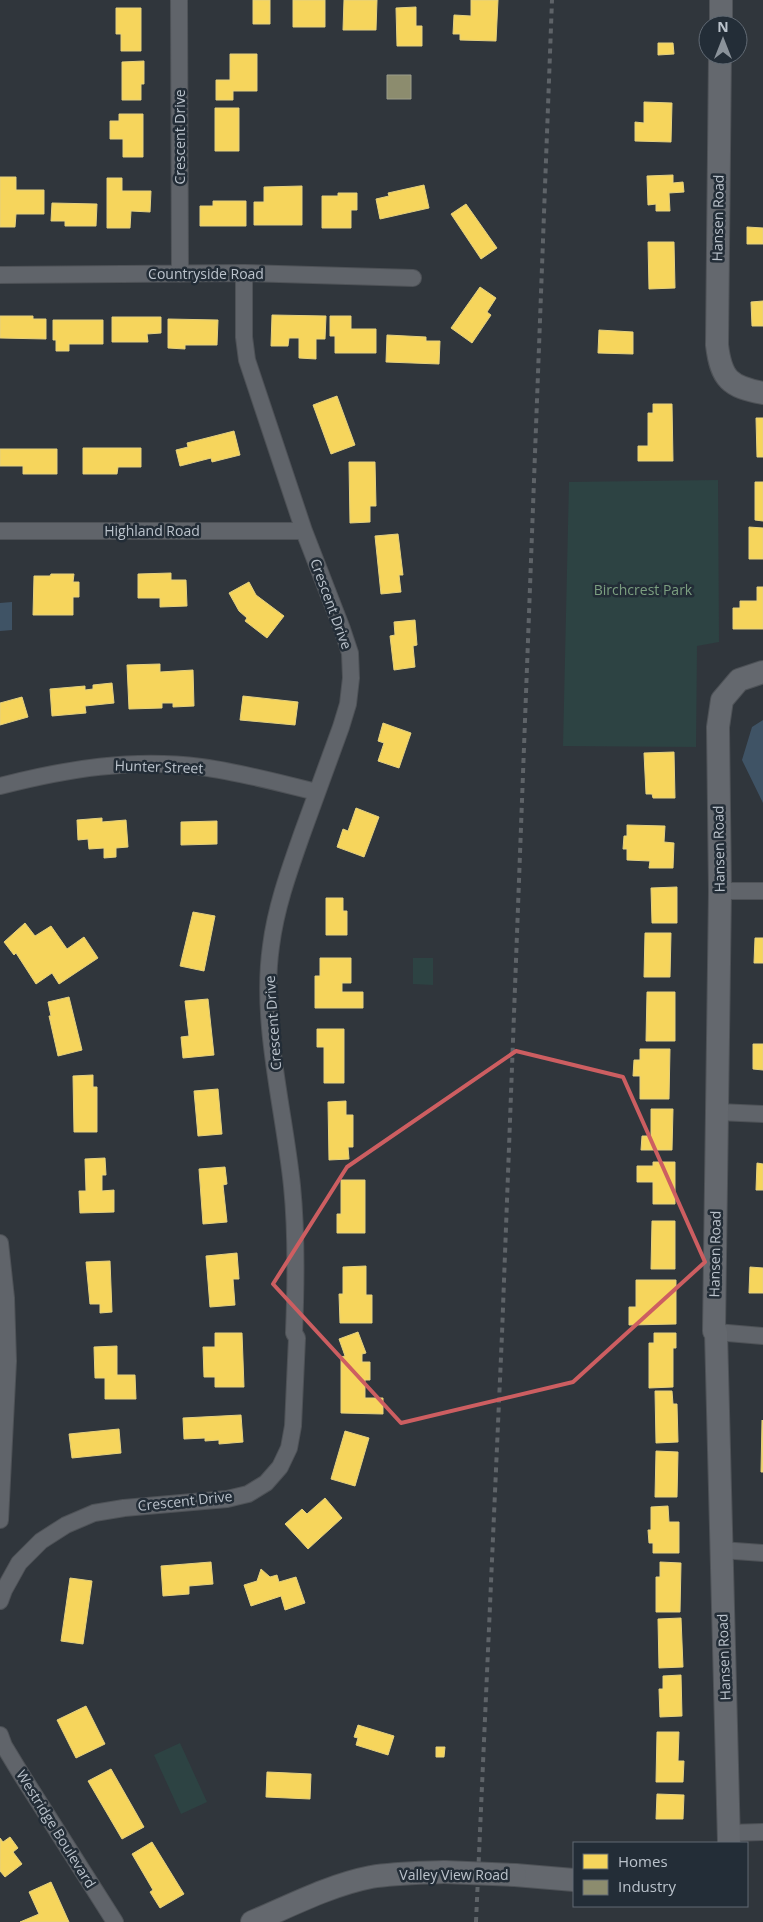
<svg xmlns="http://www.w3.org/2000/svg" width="763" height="1922" viewBox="0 0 763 1922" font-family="'Open Sans',sans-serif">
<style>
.green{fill:#2d4343}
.water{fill:#3f5365}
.homes{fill:#f6d55c;stroke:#e4d07e}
.industry{fill:#8c8c6e;stroke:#9a9c8a}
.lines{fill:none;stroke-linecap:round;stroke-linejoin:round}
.street-casing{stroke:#4e5257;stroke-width:18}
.secondary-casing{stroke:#4e5257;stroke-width:24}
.street{stroke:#60646a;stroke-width:16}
.secondary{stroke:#64686e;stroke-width:22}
.rail{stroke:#5e6368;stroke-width:4;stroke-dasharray:5 5;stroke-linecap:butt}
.secondary-bridge-casing{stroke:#4e5257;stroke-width:24;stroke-linecap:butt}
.secondary-bridge{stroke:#64686e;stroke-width:22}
.marked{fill:none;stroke:#cd5e61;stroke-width:4;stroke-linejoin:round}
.labels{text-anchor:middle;stroke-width:5;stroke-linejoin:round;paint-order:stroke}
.street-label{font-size:14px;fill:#bbc3cc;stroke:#232d37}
.park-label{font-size:14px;fill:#7c9f80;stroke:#232d37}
</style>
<rect width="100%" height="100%" fill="#30363c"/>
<path class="green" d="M718,480L719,642L697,646L696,747L563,746L569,482Z
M413,958H433V985L413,984Z
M180,1743L207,1802L181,1814L154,1755Z"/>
<path class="water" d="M12,602V630L0,631V603Z
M763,720V803L742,760L752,727Z"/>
<path class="homes" d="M253,0H270V24H253Z
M293,0H325V27H293Z
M344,0H377L376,30H343Z
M471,0H498L496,41L460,40V34H453L454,15L471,16Z
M416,7V26H422V46H397L396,8Z
M116,8H141V51H121V34H116Z
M658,43H673L674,54L658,55Z
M230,54H257V91H233V100H216V80H230Z
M144,61V84H141V100H122V62Z
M644,102L672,103L671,142L635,141V122L644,123Z
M215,108H239V151H215Z
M119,114H143V157H123V139H110V121H119Z
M673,175V183L683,182L684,192L669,193L670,211H656V204L648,205L647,176Z
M0,177H16V190H44V214H16L15,227H0Z
M107,178H122V191H151L150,212L131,211L130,228H107Z
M424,185L429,208L380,219L376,199L389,196L388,193Z
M302,186V225H254V202H264V187Z
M338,193H357V210H351V228H322V196H338Z
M213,201H246V226H200V206H213Z
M52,203L97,204L96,226H65V221H51Z
M466,204L497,248L481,259L451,214Z
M747,227L763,228V244H747Z
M648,242H674L675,288L649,289Z
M480,287L496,298L487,312L491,315L472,343L451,328Z
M763,301V326H752L751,302Z
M272,315L326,316L325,339H316V359L299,358V338H289L288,346H271Z
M0,316H33V319H46V339L0,338Z
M330,316H351V329H376V353H335V336H330Z
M112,317H161V333L147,334L148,342H112Z
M168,319L218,320L217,345H185V349L168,348Z
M53,320H103V344H69V351H56V340H53Z
M599,330L633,332V354L598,353Z
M387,335L426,337V341H440L439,364L386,362Z
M337,396L355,445L331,454L313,405Z
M653,404H672L673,461H638V446H648V413H653Z
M756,418H763V457H757Z
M234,431L240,455L212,462L211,458L180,466L176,450L188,447L187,443Z
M83,448H141V467H118L117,474H83Z
M0,449H57V474H23V466H0Z
M349,462H375L376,506H370V522L350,523Z
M755,482H763V521L755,520Z
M749,527L763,528V559H749Z
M398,534L403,575H399L401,592L381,594L375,536Z
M171,573V580H186L187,606L160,607V598H138V574Z
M51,574H74L73,582H79V597H73V615H33L34,576H50Z
M249,582L256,595L284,616L267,638L245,621L247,618L239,611L229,593Z
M757,587H763V629H733V608H740V601H757Z
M415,620L417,645L413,646L415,667L394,670L390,636L395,635L394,622Z
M160,664V672L193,670L194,706L173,707V703H162V708L129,709L127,665Z
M112,683L114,703L85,706L86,713L52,716L50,689L85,686V690L93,689V685Z
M243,696L298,702L295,725L240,720Z
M22,697L28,717L0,725V703Z
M383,723L411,733L399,768L378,761L384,743L378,741Z
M674,752L675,798H653L652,794H646L644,753Z
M356,808L379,817L364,857L337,847L343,829L348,831Z
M102,818V822L126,820L128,847L116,848V857L104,858V848L89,849L88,839L78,840L77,820Z
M217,821V844L181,845V822Z
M627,825L665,826L664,842L674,843L673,868H649L650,861L627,860V849H623L624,836H627Z
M677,887V923H652L651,888Z
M326,898H343V911H347V935H326Z
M193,912L215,916L204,971L180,966Z
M25,923L35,936L51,926L67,949L84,937L98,958L59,984L52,973L36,984L16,953L14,955L4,942Z
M645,933H671L670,977H644Z
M755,938H763V963H754Z
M320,958H351V983H342V992H363V1008H315V976H320Z
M647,992H675V1041H646Z
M69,997L82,1050L58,1056L49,1016H51L48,1002Z
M208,999L214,1055L183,1058L181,1037L189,1036L185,1001Z
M317,1029H344V1083H324V1047H317Z
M753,1044H763V1070L753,1069Z
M640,1049H670L669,1099H640V1076H633L634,1060H640Z
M93,1075V1087H97V1132H74L73,1076Z
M218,1089L222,1134L198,1136L194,1091Z
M346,1101V1115H353V1147H348L349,1159L329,1160L328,1102Z
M651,1109H673L672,1150H641L642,1136H651Z
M105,1158L106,1175H102V1191L114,1190V1212L80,1213L79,1191H86L85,1159Z
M653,1162H675V1204H653V1182H637V1166H653Z
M757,1163L763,1164V1190H756Z
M225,1167L227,1184L223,1185L227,1222L203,1224L199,1169Z
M341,1180H365V1233H337V1214H341Z
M652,1221H675V1269H651Z
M237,1253L239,1279H233L235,1305L210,1307L206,1256Z
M110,1261L112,1312L100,1313V1304H90L86,1262Z
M366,1266V1295H372V1323H340L339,1294H343V1267Z
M750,1267L763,1268V1293H749Z
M636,1280H676V1324L629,1325V1307H636Z
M358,1332L366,1353L362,1354V1362H370V1380H365V1398H383V1414L341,1413V1357L345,1356L339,1339Z
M215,1333H242L244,1387H215V1377H204L203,1347H215Z
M654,1333H676V1348H673V1387L649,1388V1343H654Z
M117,1346V1375H135L136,1399H105V1378H95L94,1347Z
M655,1391H672L673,1404H677L678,1442L656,1443Z
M241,1415L243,1442L219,1444V1440L205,1441V1438L184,1439L183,1418Z
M762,1420L763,1421V1472H761Z
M119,1429L121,1453L72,1458L69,1434Z
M345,1431L369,1438L355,1486L331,1479Z
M656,1451L678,1452L677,1497H655Z
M325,1498L342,1518L308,1549L285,1524L302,1509L307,1514Z
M668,1506L669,1522H679V1553H653V1543H649L648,1530H651V1507Z
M211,1562L213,1584L189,1586V1594L163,1596L161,1566Z
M660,1562L681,1563L680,1612H656V1577H660Z
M261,1569L270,1577L277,1575L279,1582L296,1577L305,1603L285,1610L281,1596L251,1606L244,1585L257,1581Z
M70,1578L92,1581L83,1644L61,1641Z
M681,1618L683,1667L659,1668L658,1619Z
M681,1675L682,1716L660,1717L659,1689H663V1676Z
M86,1706L105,1744L76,1758L57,1720Z
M358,1725L394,1736L388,1755L356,1745L358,1738L354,1737Z
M657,1732H679L678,1761H684L683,1782H656Z
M436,1747H445L444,1757H436Z
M111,1769L144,1827L122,1839L88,1781Z
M267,1772L311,1774L310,1799L266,1797Z
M657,1794L684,1795L683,1819H656Z
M10,1837L18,1848L13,1852L22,1864L5,1877L0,1871V1838L3,1842Z
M152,1842L184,1894L160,1908L150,1892L153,1890L132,1854Z
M51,1882L69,1922H20L39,1914L29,1892Z"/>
<path class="industry" d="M387,75H411V99H387Z"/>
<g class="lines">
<g class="street-casing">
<path id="street" d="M179,0L180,274
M0,275L244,273L413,278
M0,531H304
M0,786C66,769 133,758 201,767C240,772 279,783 317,792
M720,891H763
M718,1112L763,1114
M0,1243L6,1298L8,1361L0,1520
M716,1332L763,1336
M721,1550L763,1553
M0,1601L4,1590L19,1563L41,1541L66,1525L94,1513L124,1508L227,1499L248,1494L266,1483L280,1467L289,1448L293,1426L297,1338L294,1333C296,1284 297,1235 292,1186C284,1108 260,1023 271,946C276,907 289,871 302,834C315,798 328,763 341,727L348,704L351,678L350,653L342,629L304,531L247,360L244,337V273
M0,1735L4,1746L21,1774L115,1922
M729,1833L763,1832"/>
</g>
<g class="secondary-casing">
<path id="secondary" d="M721,25V0
M720,55L717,345C721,379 730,387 763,393
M729,1843L716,1332L714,1331L720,891L718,727L722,700L739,680L763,672
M515,1875L574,1880
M252,1922C290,1906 330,1885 371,1877C395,1873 419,1873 444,1872"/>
</g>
<use href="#street" class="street"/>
<use href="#secondary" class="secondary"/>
<path class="rail" d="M476,1922L502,1334L552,0"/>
<g class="secondary-bridge-casing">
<path id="secondary-bridge" d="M444,1872L515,1875"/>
</g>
<use href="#secondary-bridge" class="secondary-bridge"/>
</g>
<path class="marked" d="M516,1051L623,1077L705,1262L573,1382L401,1423L273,1284L347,1167Z"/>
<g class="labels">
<g class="street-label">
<text transform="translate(180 137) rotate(-90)" y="5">Crescent Drive</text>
<text transform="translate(718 218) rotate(-89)" y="5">Hansen Road</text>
<text x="206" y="279">Countryside Road</text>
<text x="152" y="536">Highland Road</text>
<text transform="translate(331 604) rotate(70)" y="5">Crescent Drive</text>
<text transform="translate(159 767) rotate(2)" y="5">Hunter Street</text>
<text transform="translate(719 849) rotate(-91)" y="5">Hansen Road</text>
<text transform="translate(273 1023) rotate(-94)" y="5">Crescent Drive</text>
<text transform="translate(715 1254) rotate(-89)" y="5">Hansen Road</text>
<text transform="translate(185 1501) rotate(-6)" y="5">Crescent Drive</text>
<text transform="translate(724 1657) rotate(-92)" y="5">Hansen Road</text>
<text transform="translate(56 1829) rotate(58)" y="5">Westridge Boulevard</text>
<text x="454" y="1880">Valley View Road</text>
</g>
<g class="park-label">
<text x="643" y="595">Birchcrest Park</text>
</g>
</g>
<rect x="573" y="1842" width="175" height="65" fill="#232d37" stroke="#606973"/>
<rect x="583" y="1854" width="25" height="15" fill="#f6d55c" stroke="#606973"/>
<text x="618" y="1867" font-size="15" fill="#bbc3cc">Homes</text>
<rect x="583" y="1880" width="25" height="15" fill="#8c8c6e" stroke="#606973"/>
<text x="618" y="1892" font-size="15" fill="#bbc3cc">Industry</text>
<g transform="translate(723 40)"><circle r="24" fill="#232d37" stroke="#606973"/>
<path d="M0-4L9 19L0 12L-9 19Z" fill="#8a929a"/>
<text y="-8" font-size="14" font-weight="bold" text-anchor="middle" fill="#bbc3cc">N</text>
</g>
</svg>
